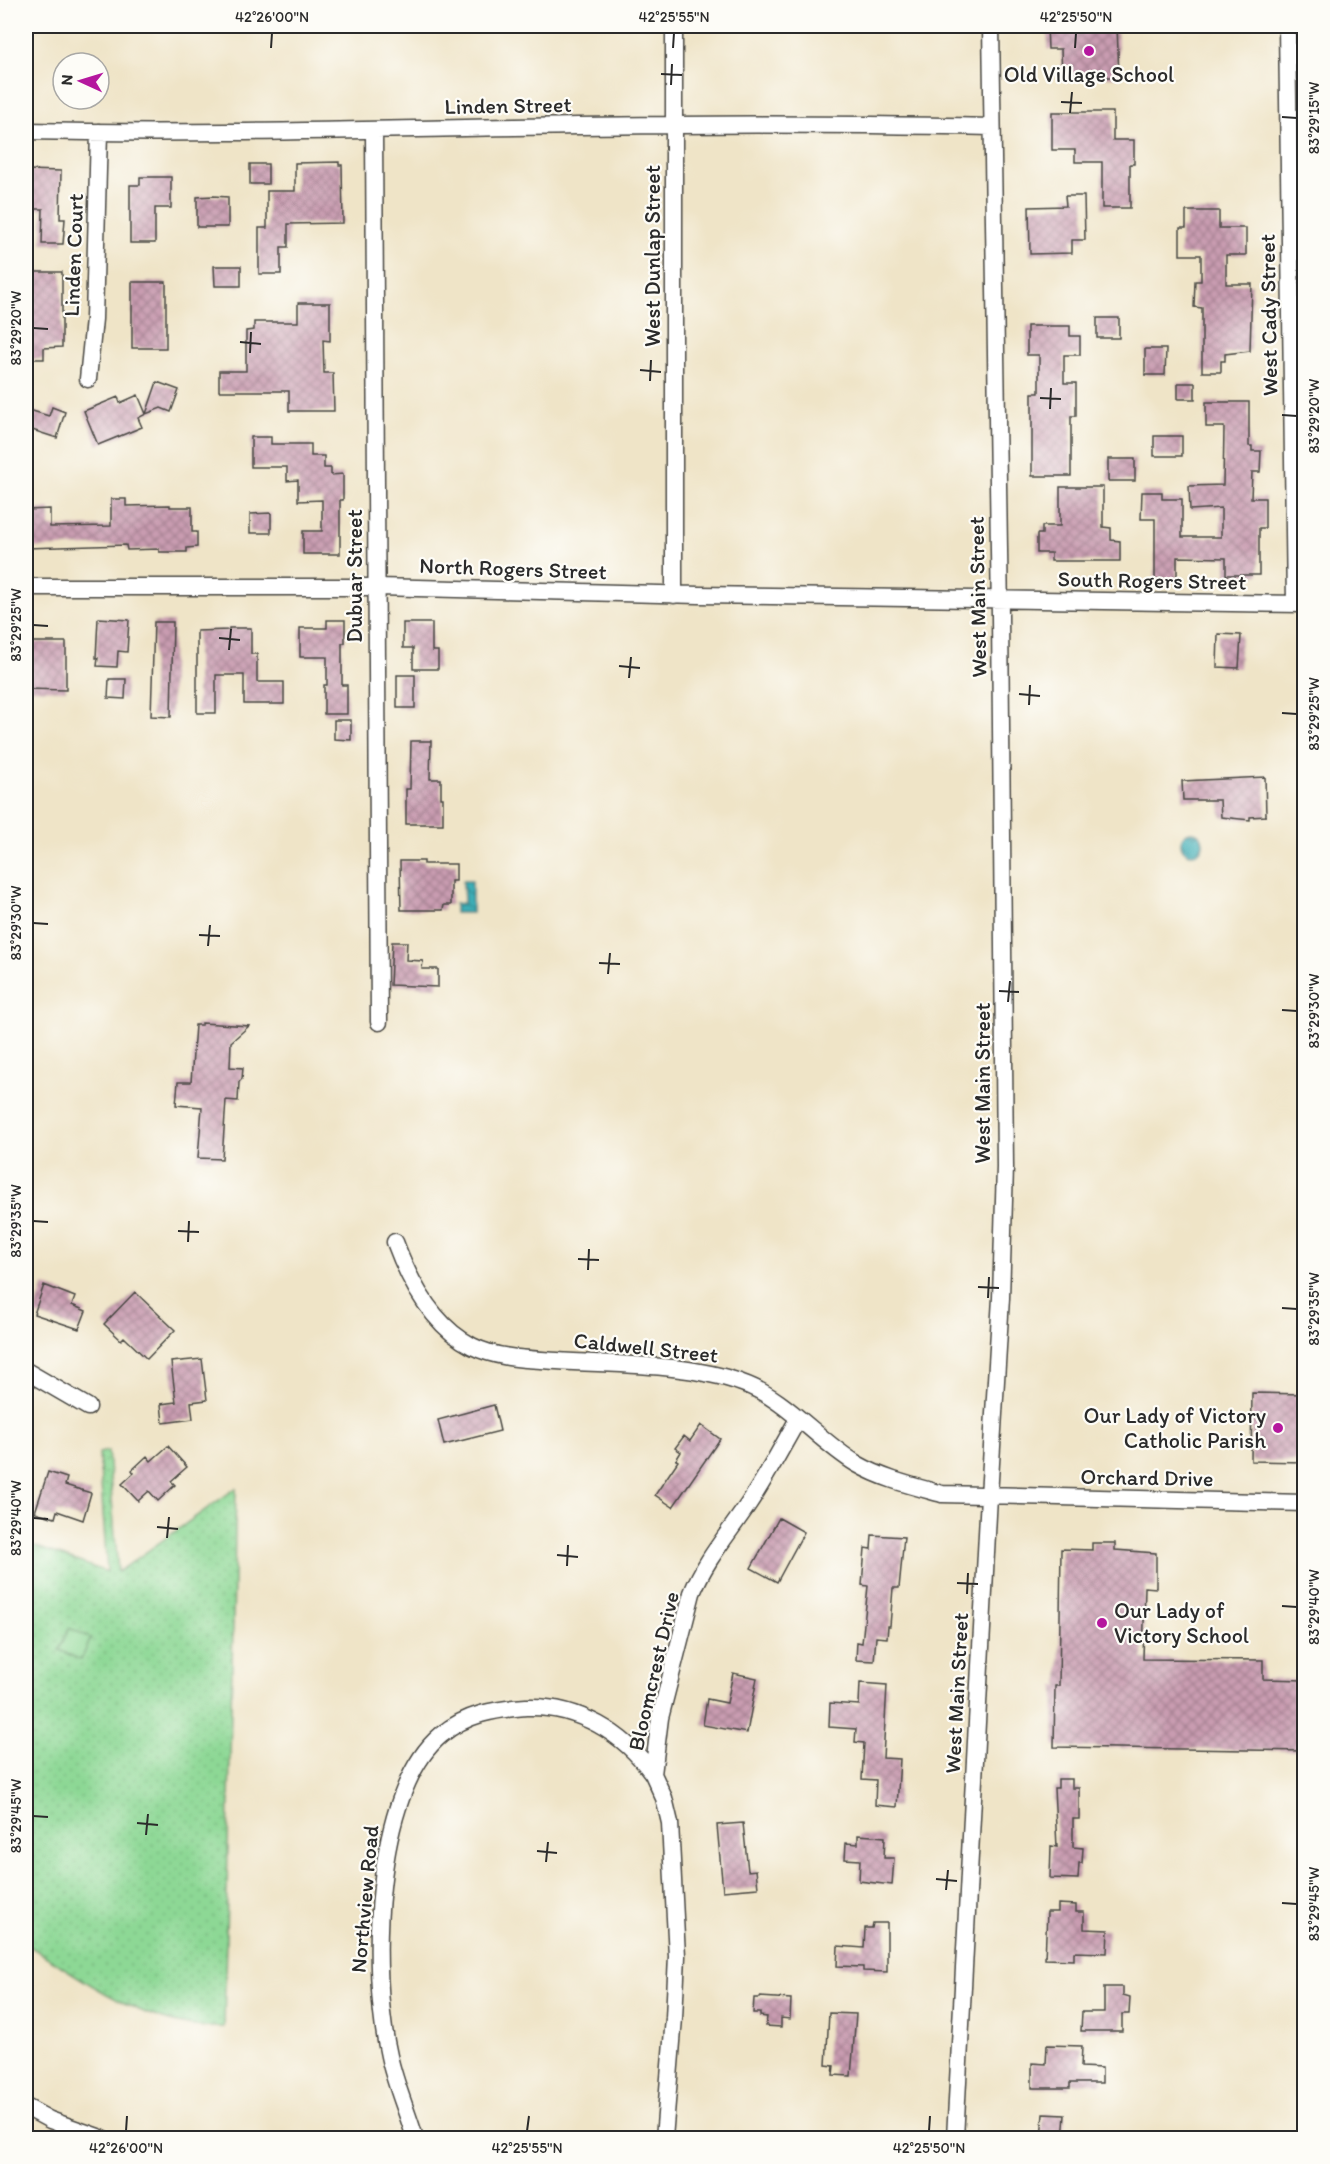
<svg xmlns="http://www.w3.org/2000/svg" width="1330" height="2164" viewBox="0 0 1330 2164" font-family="Itim,sans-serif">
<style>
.green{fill:url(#green-dots);stroke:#5c8260;stroke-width:1.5}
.pitch{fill:#8dd895;stroke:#5c8260;stroke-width:1.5}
.water{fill:url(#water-waves);stroke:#346c70;stroke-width:1.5}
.building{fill:url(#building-cross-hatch)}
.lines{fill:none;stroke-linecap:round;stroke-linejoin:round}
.minor-casing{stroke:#484742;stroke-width:19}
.minor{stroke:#fff;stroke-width:16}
.ticks{fill:none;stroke:#2b2b2b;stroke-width:2}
.poi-dot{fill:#b5179e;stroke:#fdfcf7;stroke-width:2}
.labels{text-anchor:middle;stroke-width:4.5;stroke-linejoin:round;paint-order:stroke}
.poi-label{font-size:22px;fill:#2b2b2b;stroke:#fdfcf7}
.street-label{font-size:22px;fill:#2b2b2b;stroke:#fdfcf7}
.neatline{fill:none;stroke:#2b2b2b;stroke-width:2}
.ticks-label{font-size:15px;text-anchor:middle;fill:#2b2b2b}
</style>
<defs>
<pattern id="green-dots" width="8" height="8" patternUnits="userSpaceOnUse" patternTransform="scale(1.5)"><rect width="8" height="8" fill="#8dd895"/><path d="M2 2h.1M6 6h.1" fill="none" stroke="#7aba81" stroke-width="1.8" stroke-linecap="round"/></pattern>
<pattern id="water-waves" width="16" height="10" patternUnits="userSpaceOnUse" patternTransform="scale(1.5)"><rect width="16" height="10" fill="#3cadb6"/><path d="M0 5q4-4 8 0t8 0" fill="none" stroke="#338d94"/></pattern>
<pattern id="building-cross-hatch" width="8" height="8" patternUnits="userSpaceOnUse" patternTransform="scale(1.5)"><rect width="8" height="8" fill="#c99cb1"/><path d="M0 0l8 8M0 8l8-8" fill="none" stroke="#a37f90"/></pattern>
</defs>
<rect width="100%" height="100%" fill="#fdfcf7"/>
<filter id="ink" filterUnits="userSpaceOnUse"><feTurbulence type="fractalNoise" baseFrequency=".0167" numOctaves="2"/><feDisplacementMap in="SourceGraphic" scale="12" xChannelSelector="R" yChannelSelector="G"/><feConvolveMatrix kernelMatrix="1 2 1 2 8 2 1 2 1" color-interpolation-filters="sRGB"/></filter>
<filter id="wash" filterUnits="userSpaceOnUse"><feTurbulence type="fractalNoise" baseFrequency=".008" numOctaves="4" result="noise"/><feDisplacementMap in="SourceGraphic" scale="24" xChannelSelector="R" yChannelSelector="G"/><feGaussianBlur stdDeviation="1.35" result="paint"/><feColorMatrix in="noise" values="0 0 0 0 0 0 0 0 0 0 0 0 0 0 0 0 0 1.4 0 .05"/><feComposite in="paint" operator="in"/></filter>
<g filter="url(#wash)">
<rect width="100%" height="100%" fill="#efe4c7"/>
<path class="green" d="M108,1451L118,1572L236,1488L224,2027C151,2032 85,1980 26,1944V1543L107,1572L99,1453Z"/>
<path class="pitch" d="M69,1628L91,1638L81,1660L59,1650Z"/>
<path class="water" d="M1181 843a11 11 0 1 1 22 0a11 11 0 1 1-22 0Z
M463,881H472V913H455V904L464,903Z"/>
<g id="blocks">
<path class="building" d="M1047,26H1117L1119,77H1062L1061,49H1048Z
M1052,112H1113V140H1134V164H1130V208H1102V162H1075V150H1052Z
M339,162V165H342L343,223L288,224V247H281V274H259V228H267V191H295V163Z
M250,164H268V184H250Z
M26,170L61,171L60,219H65L63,244H42L43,209H26Z
M140,177H171V208H155V243H130V185H140Z
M213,196L228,197V227H197V197Z
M1065,196H1084L1085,240H1072V253L1030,254L1029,207L1066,206Z
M1186,211H1219V228H1246V255H1226V284H1252L1250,351L1225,354V361H1221V372H1202V308L1194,307L1195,281H1201V255H1180V228H1186Z
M214,266H241V286H215Z
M31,272H62V347L44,348V359H26V278H31Z
M132,282H166V348H132Z
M298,303H330V341L323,340L324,373H333L334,411H289V391H219V371H246V331L254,330V322H298Z
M1097,318H1119V338H1097Z
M1027,326H1070V336H1080V355H1064V383H1076V416H1071V476H1032V393H1039V355H1027Z
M1145,349H1166L1165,375H1145Z
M157,382L179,390L171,412L161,408L146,414Z
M1178,383H1195V399H1178Z
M138,395L146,414L138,418L142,427L98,445L84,411L118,397L120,403Z
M1206,402H1249V446H1252V451H1261L1260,472H1252L1251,498H1265V528H1259V575H1226V558L1177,557V579H1155V519H1141L1142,492H1162V499H1182V537H1221V508L1190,510L1189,486L1223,485L1224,427H1206Z
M52,407L65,412L57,438L26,428V409L49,416Z
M1154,436H1182V456H1154Z
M251,437H271V444H311V456H324V468H331V475L343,474V500H340V554H303V531H322V500L298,501V480L287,481V467H251Z
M1108,459H1135V481H1108Z
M1060,487H1103V527L1111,528V540L1120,541V561H1051V553H1037V534H1042V526H1060Z
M111,499H126V506L170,505V507H192V532H197V547L187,548V552H159V549L127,550L126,545L26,548V510L50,509V527L111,526Z
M271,513V533H250V514Z
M98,618L129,620L127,652L118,651L117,667L97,666L98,658H96Z
M327,620H345V643H342V685H347V714H324V685H327V657H300V628H327Z
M154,622H173L171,717L151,716Z
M403,623H432V651H438V669H413V648H403Z
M229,628H251V654H257V682H284V704H244V675H216V713H197V631L229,630Z
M1218,634L1241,635L1239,668L1217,667Z
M26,642H66V690L26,689Z
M397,675H415V708H397Z
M109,679H126L125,699L108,698Z
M334,720H351V740L334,739Z
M411,741H431L430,779H441V798H443V824H406V789H410Z
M1265,777L1266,816L1250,817V820L1221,817L1220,800H1183L1182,781Z
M400,861H424V864H456V881H451V905H444L443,910H401Z
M392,942H407L406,960L423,961L422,969H438V987L390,985Z
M202,1023L249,1026L231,1042L230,1067L243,1068L242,1079L239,1082L238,1101L226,1100L222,1159L198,1158L202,1107L176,1105L178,1082H191L195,1025H202Z
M44,1285L75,1297L72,1305L86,1311L79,1329L34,1314Z
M135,1292L175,1330L147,1359L124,1337L121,1340L104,1324Z
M202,1359L207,1400L191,1402L193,1419L163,1423L161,1404L176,1402L171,1362Z
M1252,1393L1305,1394V1462L1251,1461Z
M494,1405L500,1431L444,1445L438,1420Z
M701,1425L720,1439L673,1507L655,1495L678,1461L676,1460L681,1452L675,1448L684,1436L690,1441Z
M168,1446L187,1467L171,1481L175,1485L158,1501L149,1491L138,1501L122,1484L134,1473L132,1470L147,1456L151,1461Z
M48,1472L67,1478L65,1485L91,1493L83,1520L57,1511L55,1518L35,1512Z
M779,1518L804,1532L777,1582L751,1568Z
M872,1535L904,1537L899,1588H893L890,1626H888L887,1638L876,1637L874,1661L856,1660L857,1642L862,1643L868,1586L862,1585L865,1548L871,1549Z
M1092,1543H1115V1550L1156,1553V1588L1145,1587L1143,1659L1263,1660V1679L1305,1680V1751L1054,1747L1055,1686H1059L1061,1549L1092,1550Z
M733,1673L757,1678L747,1733L703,1725L707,1699L727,1703Z
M860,1683L887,1685L883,1758L900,1759L897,1807L875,1805L876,1780L862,1779L864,1743L855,1742L856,1729L829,1727L830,1703L859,1705Z
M1058,1779H1072V1788H1079V1819H1073V1847L1083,1848L1082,1863H1079L1078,1879L1050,1878L1051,1846L1057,1847L1054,1788H1058Z
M743,1823L748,1871L756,1870L758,1888L723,1891L717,1825Z
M858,1835L885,1837L884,1858H894L892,1885L859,1881L860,1860L845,1859L846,1843L858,1844Z
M1058,1904L1076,1905V1912H1084V1929L1108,1930L1107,1953L1074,1952V1960L1045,1959L1047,1912H1058Z
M873,1923H887V1972L863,1971V1967L837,1966L838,1946L864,1948L865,1928H872Z
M1104,1987H1123V1995L1130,1997L1129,2014H1122V2031H1081L1082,2012H1104Z
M760,1997L791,1999L790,2019L781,2018V2027L766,2026L767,2017L760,2016V2013H753L754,1998H760Z
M829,2013L856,2014L851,2076L833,2075L834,2066L826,2065Z
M1047,2045L1082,2046L1081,2067L1102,2068V2083H1070V2088H1032V2063L1046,2064Z
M1043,2114L1065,2115L1063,2139L1041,2138Z"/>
</g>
</g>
<g filter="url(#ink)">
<use href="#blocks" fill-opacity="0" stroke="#484742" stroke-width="1.5"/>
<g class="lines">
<g class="minor-casing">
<path id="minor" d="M1287,26L1295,603
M374,130L379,1022
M26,131C242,136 459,126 676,125C781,124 886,125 991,127
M88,379L94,319L99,132
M26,587H377L699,595L1304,604
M674,595V26
M395,1242C409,1280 433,1326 472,1346C498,1359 529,1359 557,1361C614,1365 688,1363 742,1383C786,1398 817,1440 857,1464C883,1479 913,1486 942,1494L1304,1503
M26,1371L88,1407
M26,2107L50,2120L101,2138
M415,2138C407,2111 395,2084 389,2056C370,1974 372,1793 441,1735C466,1714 495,1709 526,1707C578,1705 624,1733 653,1774
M664,2138L674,2018L677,1956L670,1823L664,1798L653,1774L660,1718L692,1593C706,1559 729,1533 749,1503C767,1476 782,1447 798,1419
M955,2138L989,1496L1001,1298L1005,1167L1000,615L991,26"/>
</g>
<use href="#minor" class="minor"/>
</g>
</g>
<path class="ticks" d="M271,48L272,33M673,48L674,33M1075,48L1076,33M661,74L682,75M671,85L672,64M1061,102L1082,103M1070,113L1072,92M1282,117L1297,118M33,328L48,329M240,342L261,344M250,353L251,332M640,370L661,372M650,381L651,360M1040,398L1061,399M1050,409L1051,388M1282,415L1297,416M33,625L48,626M219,638L240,640M229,650L231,629M619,666L640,668M629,678L631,657M1019,694L1040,696M1029,705L1030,685M1282,713L1297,714M33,923L48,924M199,935L220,936M208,946L210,925M599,963L620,964M608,974L610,953M999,991L1019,992M1008,1002L1010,981M1282,1010L1297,1011M33,1221L48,1222M178,1231L199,1232M188,1242L189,1221M578,1259L599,1260M588,1270L589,1249M978,1287L999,1288M988,1298L989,1277M1282,1308L1297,1309M33,1518L48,1519M157,1527L178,1529M167,1538L169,1517M557,1555L578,1557M567,1566L568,1545M957,1583L978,1584M967,1594L968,1573M1282,1606L1297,1607M33,1816L48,1817M137,1823L158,1825M146,1835L148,1814M537,1851L557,1853M546,1862L548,1842M936,1879L957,1881M946,1890L948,1870M1282,1903L1297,1904M126,2131L127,2116M527,2131L529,2116M929,2131L930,2116"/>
<g class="poi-dot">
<circle cx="1089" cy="51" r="6"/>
<circle cx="1278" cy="1428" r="6"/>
<circle cx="1102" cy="1623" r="6"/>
</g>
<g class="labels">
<g class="poi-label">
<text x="1089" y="82">Old Village School</text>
<text x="1266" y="1423" text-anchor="end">Our Lady of Victory<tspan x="1266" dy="25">Catholic Parish</tspan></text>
<text x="1114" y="1618" text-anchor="start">Our Lady of<tspan x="1114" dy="25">Victory School</tspan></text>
</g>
<g class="street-label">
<text transform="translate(508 105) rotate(-1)" y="8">Linden Street</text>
<text transform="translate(73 255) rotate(-88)" y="8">Linden Court</text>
<text transform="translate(652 256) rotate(-90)" y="8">West Dunlap Street</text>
<text transform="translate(1268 315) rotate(-91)" y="8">West Cady Street</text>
<text transform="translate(513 568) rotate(2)" y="8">North Rogers Street</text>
<text transform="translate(354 576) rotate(-90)" y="8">Dubuar Street</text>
<text transform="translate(1152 580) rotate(1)" y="8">South Rogers Street</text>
<text transform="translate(977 597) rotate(-91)" y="8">West Main Street</text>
<text transform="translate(982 1083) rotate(-90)" y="8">West Main Street</text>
<text transform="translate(646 1347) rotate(6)" y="8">Caldwell Street</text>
<text transform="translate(1147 1477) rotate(1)" y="8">Orchard Drive</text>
<text transform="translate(653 1671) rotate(-77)" y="8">Bloomcrest Drive</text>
<text transform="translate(956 1693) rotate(-87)" y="8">West Main Street</text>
<text transform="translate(364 1899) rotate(-85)" y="8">Northview Road</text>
</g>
</g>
<rect width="1330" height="2164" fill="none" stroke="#fdfcf7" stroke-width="66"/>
<g transform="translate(81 81) rotate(274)"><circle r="28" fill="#fdfcf7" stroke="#a9a8a5" stroke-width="1.5"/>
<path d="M0-4.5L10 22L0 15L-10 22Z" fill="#b5179e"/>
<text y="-9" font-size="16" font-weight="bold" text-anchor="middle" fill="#2b2b2b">N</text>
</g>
<rect x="33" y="33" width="1264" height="2098" class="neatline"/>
<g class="ticks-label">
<text x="272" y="22">42°26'00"N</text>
<text x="674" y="22">42°25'55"N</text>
<text x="1076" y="22">42°25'50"N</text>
<text transform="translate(1314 118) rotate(-90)" y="5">83°29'15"W</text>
<text transform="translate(16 328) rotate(-90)" y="5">83°29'20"W</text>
<text transform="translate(1314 416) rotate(-90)" y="5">83°29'20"W</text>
<text transform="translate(16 625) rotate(-90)" y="5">83°29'25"W</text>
<text transform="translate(1314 714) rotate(-90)" y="5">83°29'25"W</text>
<text transform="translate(16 923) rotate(-90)" y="5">83°29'30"W</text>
<text transform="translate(1314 1011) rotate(-90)" y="5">83°29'30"W</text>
<text transform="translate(16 1221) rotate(-90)" y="5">83°29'35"W</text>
<text transform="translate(1314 1309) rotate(-90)" y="5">83°29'35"W</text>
<text transform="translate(16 1518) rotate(-90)" y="5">83°29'40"W</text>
<text transform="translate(1314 1607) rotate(-90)" y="5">83°29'40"W</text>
<text transform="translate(16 1816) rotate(-90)" y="5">83°29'45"W</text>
<text transform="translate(1314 1904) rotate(-90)" y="5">83°29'45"W</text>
<text x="126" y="2153">42°26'00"N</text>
<text x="527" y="2153">42°25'55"N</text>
<text x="929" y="2153">42°25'50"N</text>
</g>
</svg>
